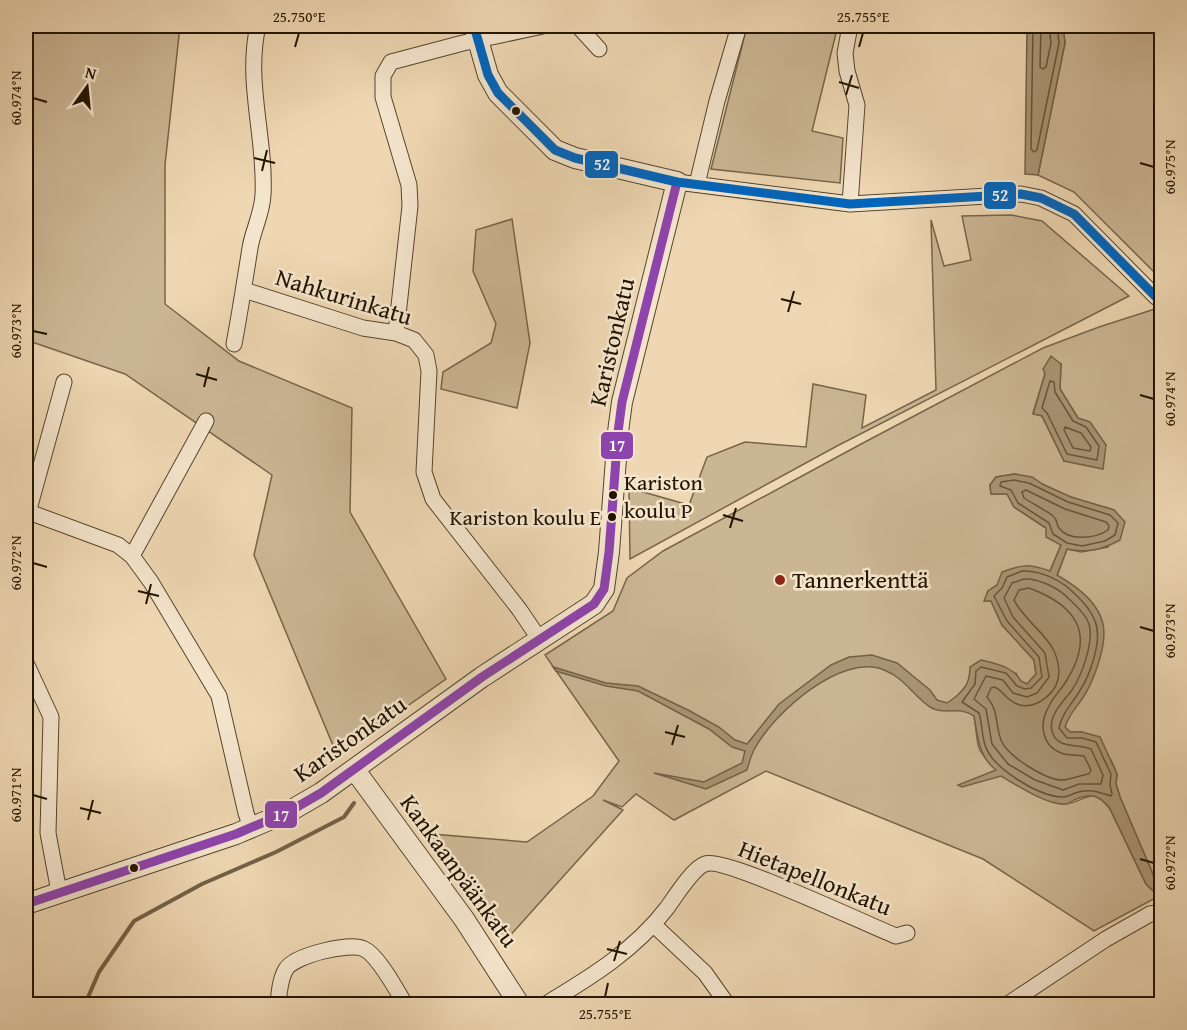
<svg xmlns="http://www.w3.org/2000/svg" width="1187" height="1030" viewBox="0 0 1187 1030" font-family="'Gentium Book Plus',serif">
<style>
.green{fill:#cbb694;stroke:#76654a;stroke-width:1.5;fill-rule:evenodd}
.water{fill:#a99575;stroke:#736146;stroke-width:1.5}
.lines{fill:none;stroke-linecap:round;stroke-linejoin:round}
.shore{stroke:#66543a;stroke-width:1.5}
.stream{stroke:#736146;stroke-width:4}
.minor-casing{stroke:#55452c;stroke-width:17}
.tertiary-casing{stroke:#55452c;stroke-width:22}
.minor{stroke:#f4e5cd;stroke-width:15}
.tertiary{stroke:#f4e5cd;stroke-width:20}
.bus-1-casing{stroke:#f4e5cd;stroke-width:14}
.bus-2-casing{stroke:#f4e5cd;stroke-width:14}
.bus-1{stroke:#8e44ad;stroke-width:9}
.bus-2{stroke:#0065bd;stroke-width:9}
.ticks{fill:none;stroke:#221400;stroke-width:2}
.bus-dot{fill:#221400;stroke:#f4e5cd;stroke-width:2}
.poi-dot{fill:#8f2418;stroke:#f4e5cd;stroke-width:2}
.labels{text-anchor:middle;stroke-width:5;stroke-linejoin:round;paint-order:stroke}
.bus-label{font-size:22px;fill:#221400;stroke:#f4e5cd;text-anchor:start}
.street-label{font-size:24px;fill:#221400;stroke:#f4e5cd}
.poi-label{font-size:24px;fill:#221400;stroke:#f4e5cd;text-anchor:start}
.line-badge{stroke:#f4e5cd;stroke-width:2}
.badge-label{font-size:16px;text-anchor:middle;font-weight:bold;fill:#fff}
.neatline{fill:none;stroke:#221400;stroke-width:2}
.ticks-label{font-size:15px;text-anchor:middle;fill:#221400}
</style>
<rect width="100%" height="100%" fill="#eed7b2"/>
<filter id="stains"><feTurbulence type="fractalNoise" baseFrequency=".00333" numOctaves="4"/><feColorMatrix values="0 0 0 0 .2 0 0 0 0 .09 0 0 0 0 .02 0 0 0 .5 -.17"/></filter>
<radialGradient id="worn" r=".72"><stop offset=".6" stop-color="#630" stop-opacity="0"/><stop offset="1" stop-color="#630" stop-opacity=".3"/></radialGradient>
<path class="green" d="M26,26H180L165,165V304L239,361L352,408L350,512L446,679L337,755L254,555L272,475L125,374L26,340Z
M747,26H832L837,29L812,131L843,138L840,183L711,169Z
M1063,26H1161V279L1074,192L1038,175L1065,43Z
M1011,215L1042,221L1129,296L837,446L630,559L629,488L689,505L707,457L745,442L806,447L813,384L866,395L862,428L936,390L931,220L944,266L971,260L962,216Z
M512,219L530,343L517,408L441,389L443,372L491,343L496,324L473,271L476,230Z
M1161,307V895L1094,931L983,859L766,771L674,820L636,794L622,807L603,800L623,810L507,939L431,834L527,842L593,796L619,761L545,655L613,611L627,578L663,551L863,443L1043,348L1099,327ZM1061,364L1060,389L1078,418L1106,445L1064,461L1042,416L1033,413L1045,374ZM1015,474C1034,478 1050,488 1068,496C1083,502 1099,505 1114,510L1108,547L1081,552L1067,549L1057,576C1068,584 1085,593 1093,604C1123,647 1078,688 1065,727L1070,732H1082L1111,760L1117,774L1116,784L1120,797L1155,879L1158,895L1146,884L1110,809C1092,785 1087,801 1066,804C1044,806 987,768 979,748C976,738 976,726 974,716L967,711L958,695L970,681L1016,673L1021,682L1027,684L1036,674L1034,660L1002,625L991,601H985L988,591L997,585L1050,571L1061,545L1046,528L1014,507L1007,494H991L990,485L996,477Z"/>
<path class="water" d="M1027,26H1063L1065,43L1038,175L1025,174Z
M1051,356L1061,364L1060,389L1078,418L1090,422L1106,445L1103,469L1064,461L1042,416L1033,414L1045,374L1043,369Z
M1015,474L1032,477L1044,485L1071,497L1114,510L1125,522L1120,540C1102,550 1087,553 1067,549L1057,575C1074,585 1095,599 1102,620C1109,640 1095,678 1084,696C1077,707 1069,714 1065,727L1070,732H1082L1100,737L1117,774L1116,784L1120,797L1155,879L1158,896L1146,884L1110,809C1099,794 1091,793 1074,800C1071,802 1068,804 1065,804C1047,805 1016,785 1001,776L962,787L958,785L996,770C978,756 978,737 974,716C958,705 944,716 930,707C913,696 905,678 884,670C842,652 774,713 755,748C751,755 749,763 747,770L706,789L654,773L704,782L742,763L745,751L732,747L709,729L638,691L606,686L556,671L553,667L606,683L638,686L688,710L719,727L735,740L747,744L779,704L831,665L849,657L872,655L897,663L930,690L937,700L947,703C962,693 970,686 970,667L981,660C997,664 1012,666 1021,681L1027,684L1036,674L1034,660L1002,625L991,601H984L988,591L997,585L1002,572C1023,564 1029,564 1050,571L1061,545L1046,537V528L1014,507L1007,494H991L990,485L996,477Z"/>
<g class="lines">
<path class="shore" d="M1033,26L1031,149L1034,152L1037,150L1059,43L1057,26
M1041,26L1040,67L1043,69L1046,67L1051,43L1049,26
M1050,381L1054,382L1055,392L1073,421L1086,427L1099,446L1097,460L1067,454L1047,413L1042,408Z
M1065,427L1081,433L1091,447L1090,451L1073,448L1064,430Z
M1014,480L1029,483L1068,502L1110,515L1118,523L1115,535L1105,541L1082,546L1067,543L1053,534L1049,523L1018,503L1011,490L1000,486L1001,482Z
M1026,490L1065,509L1106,522L1109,526L1108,530C1097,538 1069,542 1059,528C1056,524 1058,520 1053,516C1044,509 1033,504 1024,498L1022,492Z
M1022,571C1041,570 1063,581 1076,595C1083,602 1091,610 1095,621C1103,639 1090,676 1079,692C1072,704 1062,713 1059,728L1067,738H1082L1096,742L1111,774L1110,785L1112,794L1111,796C1099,792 1089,788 1075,793C1071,795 1067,797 1062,797C1038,796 992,768 985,745C982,735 982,723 979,713L962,702L975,684L976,671L981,667L1006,673L1017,686L1025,689L1031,688L1042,677L1039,657L1007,621L994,596L1002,588L1007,577Z
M1024,579C1038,578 1059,588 1069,599C1076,606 1086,614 1089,624C1094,642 1082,675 1072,690C1064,701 1048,715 1052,731C1057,750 1077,743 1091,749L1103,775L1101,784H1079L1063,790L1035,780L1008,764L992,744L986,709L974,699L986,676L1003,680L1013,693L1027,697L1037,693L1049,677L1045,653L1013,617L1004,598L1012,583Z
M1029,588C1078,606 1096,635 1065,683C1060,691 1053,697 1049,706C1039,723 1041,745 1061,753C1068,756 1076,754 1084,756L1091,770L1089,774C1081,775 1069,780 1062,780C1046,780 1007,756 1001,740C995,725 999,711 987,697L991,688L994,687C1004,690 1005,701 1020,705C1036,709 1055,694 1058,679C1060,671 1058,659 1054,651C1045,632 1024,620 1014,600L1019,590Z"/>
<path class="stream" d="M1158,896L1156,887L1162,895
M85,1004L99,972L134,921L202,884L276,852L344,817L354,803"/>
<g class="minor-casing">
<path id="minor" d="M578,26L599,49
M850,26L845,53L847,71L857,105L850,204
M677,182L850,204L1021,194L1041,198L1074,214L1156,297L1162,296
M697,184L717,101L739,26
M244,290L363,328L396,333L414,340L426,355L429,371L424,472L433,499L519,609L540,640
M396,333L410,206L409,185L383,97V76L391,62L463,43L543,26
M234,344C240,312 245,280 250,248C253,230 262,214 263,195C266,139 245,81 258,26
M26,511L118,545L132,556L151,582L219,696L246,813L251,828
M26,520L64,382
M132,556L206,421
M26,663L51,717L48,833L59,892
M654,925L705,973L727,1004
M278,1004C279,993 280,979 286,969C295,955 350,942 364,949C378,955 397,991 405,1004
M546,1004C591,977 635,950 667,908C675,897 693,868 705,864C723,856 868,925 896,936L907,933
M1008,1004L1106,939L1150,914L1162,912"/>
</g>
<g class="tertiary-casing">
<path id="tertiary" d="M354,769L464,919L519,1004
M26,904L236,834L290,811L321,793L482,677L594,604L604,589L609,552L618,432L622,402L677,182L575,158L555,150L498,93L488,75L474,26"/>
</g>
<use href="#minor" class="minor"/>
<use href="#tertiary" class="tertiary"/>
<g class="bus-1-casing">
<path id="bus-1" d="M26,904L236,834L290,811L321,793L482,677L594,604L604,589L609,552L618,432L622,402L677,182"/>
</g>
<g class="bus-2-casing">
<path id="bus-2" d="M474,26L488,75L498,93L555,150L575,158L677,182L850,204L1021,194L1041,198L1074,214L1156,297L1162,296"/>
</g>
<use href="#bus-1" class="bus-1"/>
<use href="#bus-2" class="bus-2"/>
</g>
<path class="ticks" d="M295,47L299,33M859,47L863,33M839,82L859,88M846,95L852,75M33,98L47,102M254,158L275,163M1140,163L1154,167M262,171L267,150M781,299L801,304M788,312L794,291M33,331L47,334M196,374L217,380M204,387L209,367M1140,395L1154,399M723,515L743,521M730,528L736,508M33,563L47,567M138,591L159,596M146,604L151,584M1140,627L1154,631M665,732L685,737M672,745L678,725M33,795L47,799M80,808L101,813M88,820L93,800M1140,859L1154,863M607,949L627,954M614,961L620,941M605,997L608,983"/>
<g class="bus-dot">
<circle cx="516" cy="111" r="5"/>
<circle cx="613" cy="495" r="5"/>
<circle cx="612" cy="517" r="5"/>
<circle cx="134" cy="868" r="5"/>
</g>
<circle class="poi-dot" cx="780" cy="580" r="6"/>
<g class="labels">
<g class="bus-label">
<text x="624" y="490">Kariston<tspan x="624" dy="28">koulu P</tspan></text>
<text x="601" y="525" text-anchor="end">Kariston koulu E</text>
</g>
<g class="street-label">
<text transform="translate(344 297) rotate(17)" y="8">Nahkurinkatu</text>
<text transform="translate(612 342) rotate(-77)" y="8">Karistonkatu</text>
<text transform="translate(350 739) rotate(-35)" y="8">Karistonkatu</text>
<text transform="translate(459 871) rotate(54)" y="8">Kankaanpäänkatu</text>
<text transform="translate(815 878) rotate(22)" y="8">Hietapellonkatu</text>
</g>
<g class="poi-label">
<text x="792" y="588">Tannerkenttä</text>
</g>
</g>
<g class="line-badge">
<rect x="584" y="150" width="35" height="29" rx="6" fill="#0065bd"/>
<rect x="983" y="181" width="34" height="29" rx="6" fill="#0065bd"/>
<rect x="600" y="431" width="34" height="29" rx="6" fill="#8e44ad"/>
<rect x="264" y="800" width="34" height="29" rx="6" fill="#8e44ad"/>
</g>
<g class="badge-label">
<text x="602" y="170">52</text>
<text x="1000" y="201">52</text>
<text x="617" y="451">17</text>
<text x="281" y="821">17</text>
</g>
<rect width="1187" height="1030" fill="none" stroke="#eed7b2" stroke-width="66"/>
<g transform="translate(87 87) rotate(15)" stroke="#f4e5cd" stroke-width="4.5" paint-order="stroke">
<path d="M0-4.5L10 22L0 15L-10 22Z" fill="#221400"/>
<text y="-9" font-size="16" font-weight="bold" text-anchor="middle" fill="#221400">N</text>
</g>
<rect x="33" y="33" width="1121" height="964" class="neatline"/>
<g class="ticks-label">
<text x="299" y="22">25.750°E</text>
<text x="863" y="22">25.755°E</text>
<text transform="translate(16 98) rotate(-90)" y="5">60.974°N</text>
<text transform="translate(1170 167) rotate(-90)" y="5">60.975°N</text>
<text transform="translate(16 331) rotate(-90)" y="5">60.973°N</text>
<text transform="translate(1170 399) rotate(-90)" y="5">60.974°N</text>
<text transform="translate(16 563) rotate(-90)" y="5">60.972°N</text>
<text transform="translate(1170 631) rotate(-90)" y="5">60.973°N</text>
<text transform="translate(16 795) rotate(-90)" y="5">60.971°N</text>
<text transform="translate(1170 863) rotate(-90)" y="5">60.972°N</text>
<text x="605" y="1019">25.755°E</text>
</g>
<rect width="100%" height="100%" filter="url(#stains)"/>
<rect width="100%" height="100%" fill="url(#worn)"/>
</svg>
